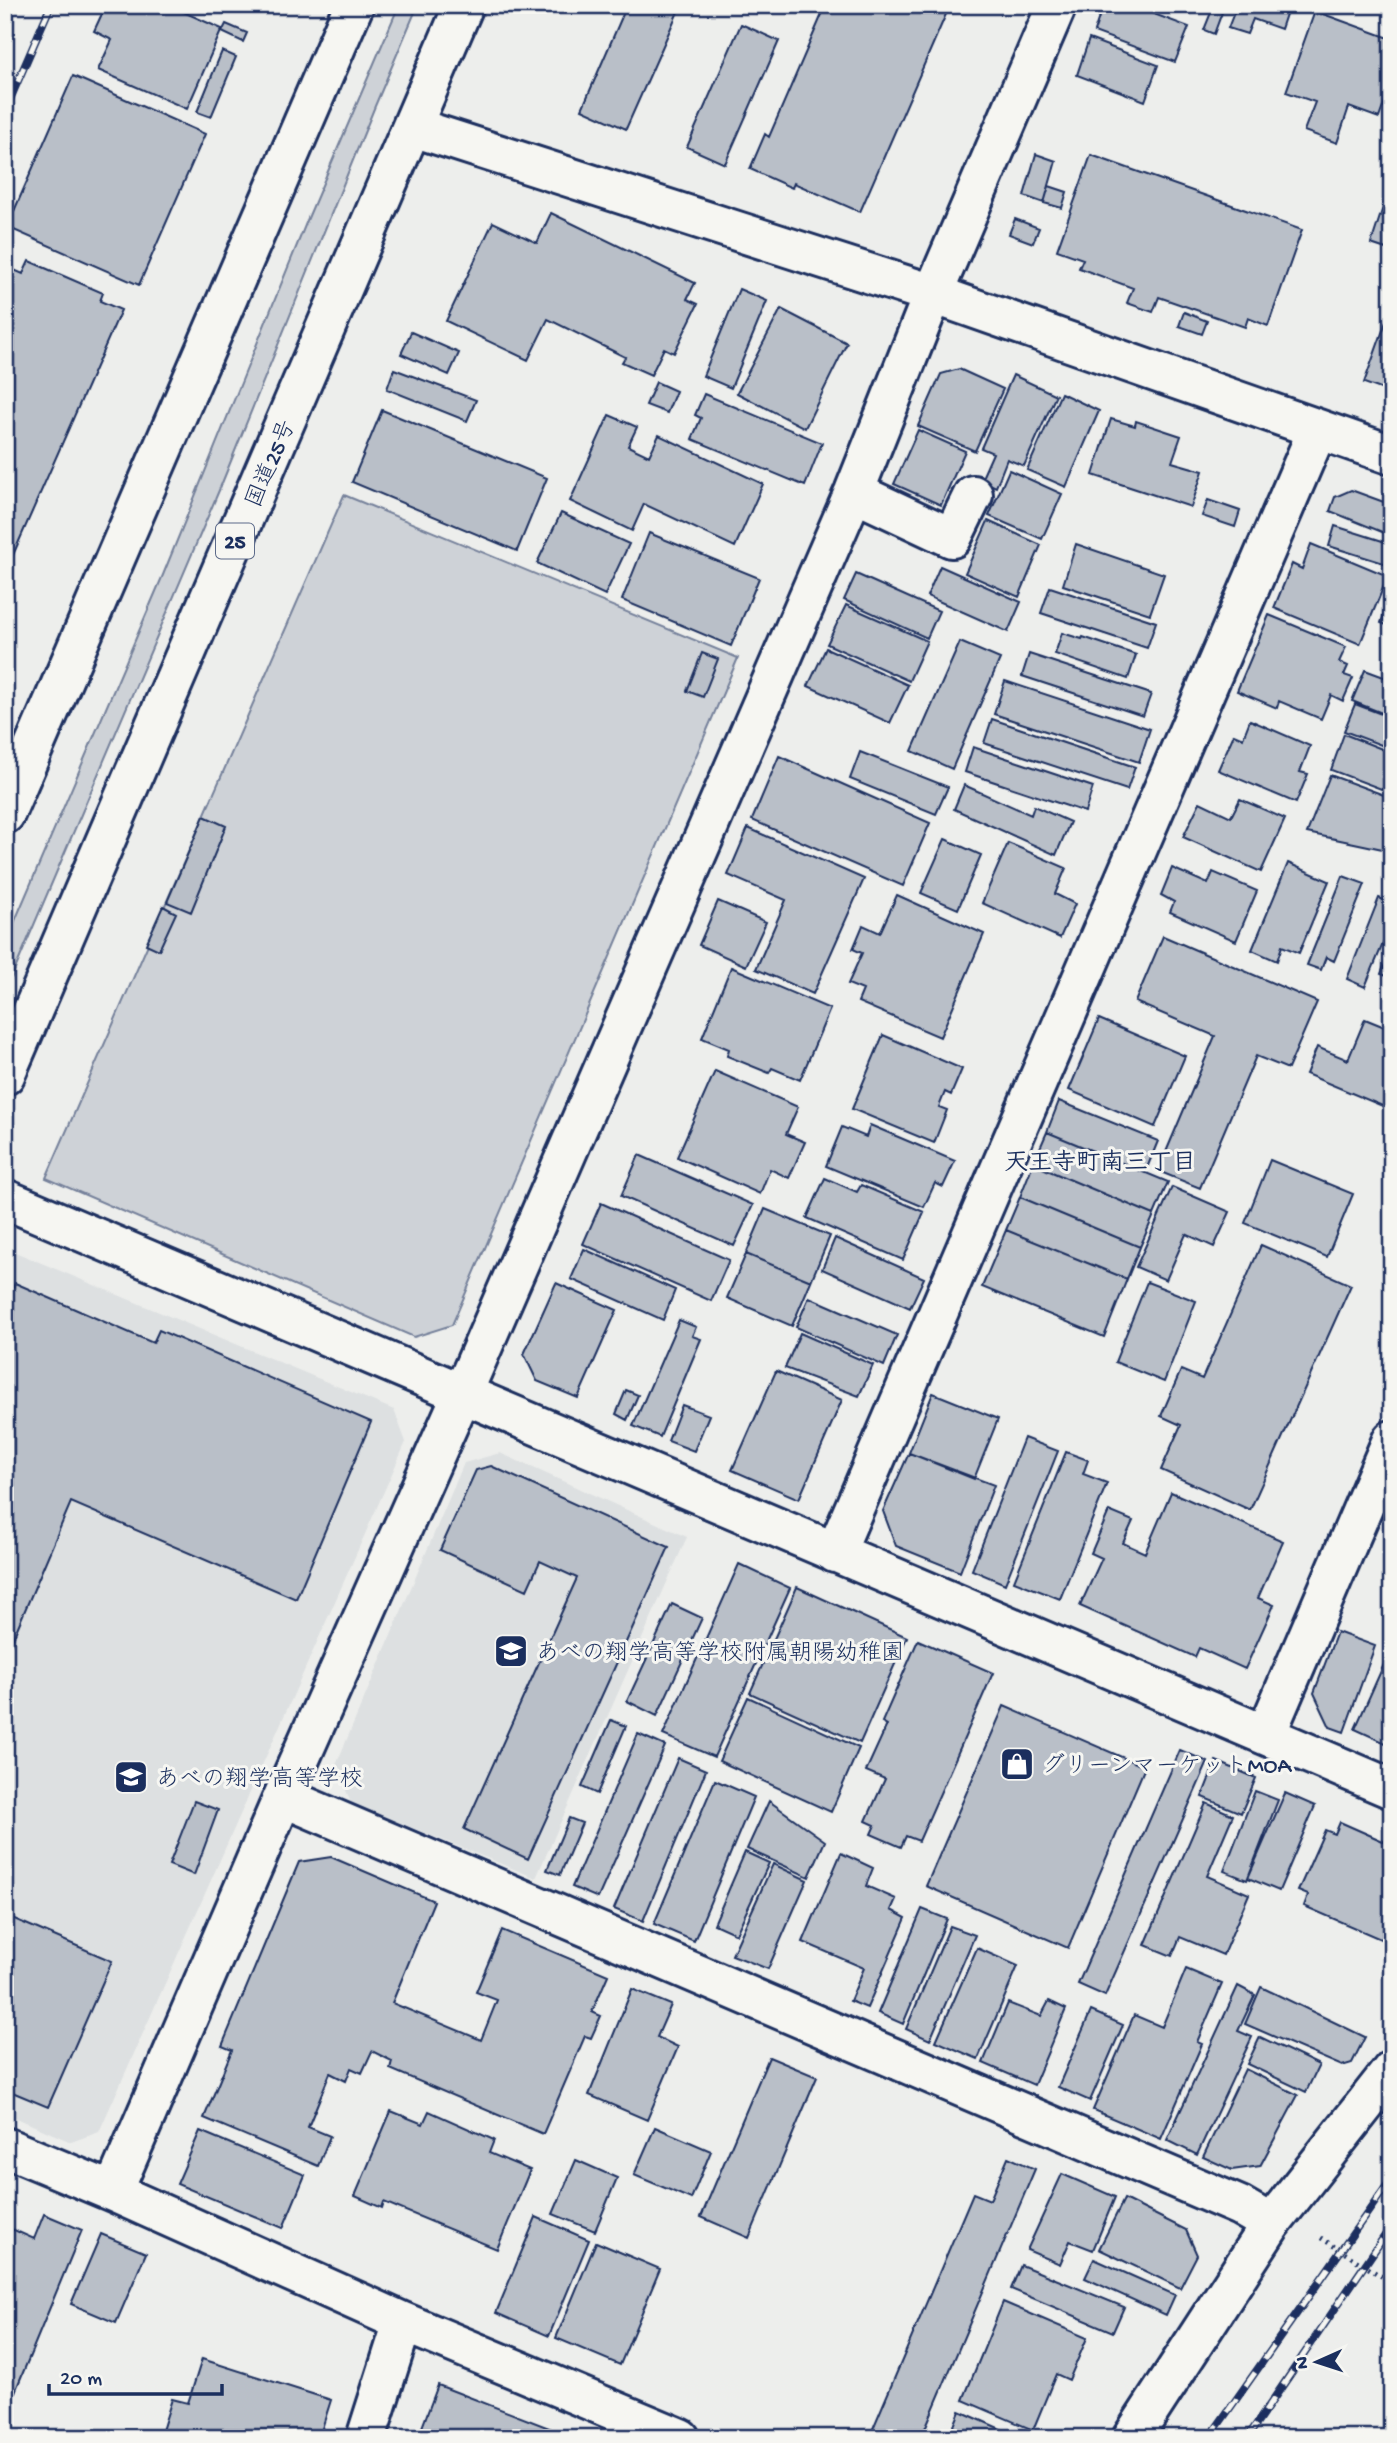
<svg xmlns="http://www.w3.org/2000/svg" width="1397" height="2443" viewBox="0 0 1397 2443" font-family="'Gochi Hand','Klee One',sans-serif">
<style>
.built{fill:#dde0e1}
.green{fill:#ced2d7;stroke:#74809a;stroke-width:2}
.building{fill:#b9bfc8;stroke:#1b2f5e;stroke-width:2}
.lines{fill:none;stroke-linecap:round;stroke-linejoin:round}
.minor-casing{stroke:#1b2f5e;stroke-width:44}
.trunk-casing{stroke:#1b2f5e;stroke-width:44}
.path{stroke:#1b2f5e;stroke-width:4.5;stroke-dasharray:2 5;stroke-linecap:butt}
.minor{stroke:#f6f6f2;stroke-width:38}
.trunk{stroke:#f6f6f2;stroke-width:38}
.rail-casing{stroke:#1b2f5e;stroke-width:8}
.rail{stroke:#f6f6f2;stroke-width:5;stroke-dasharray:16;stroke-linecap:butt}
.labels{text-anchor:middle;stroke-width:6;stroke-linejoin:round;paint-order:stroke}
.shield{fill:#f6f6f2;stroke:#5d6b8a;stroke-width:2}
.shield-label{font-size:21px;font-weight:bold;fill:#1b2f5e}
.street-label{font-size:23px;fill:#1b2f5e;stroke:#f6f6f2}
.poi-label{font-size:23px;fill:#1b2f5e;stroke:#f6f6f2;text-anchor:start}
.neighbourhood-label{font-size:24px;font-weight:bold;fill:#1b2f5e;stroke:#f6f6f2}
</style>
<rect width="100%" height="100%" fill="#edeeec"/>
<filter id="ink" filterUnits="userSpaceOnUse"><feTurbulence type="fractalNoise" baseFrequency=".0143" numOctaves="2"/><feDisplacementMap in="SourceGraphic" scale="14" xChannelSelector="R" yChannelSelector="G"/><feConvolveMatrix kernelMatrix="1 2 1 2 8 2 1 2 1" color-interpolation-filters="sRGB"/></filter>
<g filter="url(#ink)">
<path class="built" d="M15,1252L394,1410L406,1442L99,2132L71,2142L5,2113V1259Z
M500,1453L687,1537L536,1878L351,1803L336,1765L464,1463Z"/>
<path class="green" d="M399,5H418L375,106L220,488L5,993V944L163,575L308,218Z
M344,495L738,658L452,1325L414,1337L46,1178Z"/>
<path class="building" d="M106,5H168L222,29L187,109L98,70L112,40L94,31Z
M627,5H681L626,129L582,109Z
M826,5H950L860,212L794,183L792,188L750,169L765,134L769,137Z
M1103,5H1130L1189,27L1175,62L1094,32Z
M1214,5L1224,7L1214,34L1204,30Z
M1237,5H1289L1281,29L1253,19L1247,34L1228,28Z
M1315,11L1392,39V82L1379,118L1349,107L1337,143L1304,131L1315,102L1286,92Z
M226,24L247,33L243,42L222,32Z
M741,24L779,41L725,164L687,147Z
M1089,39L1158,65L1145,101L1077,75Z
M222,51L236,57L211,117L197,112Z
M73,76L205,134L139,285L7,227Z
M1036,154L1056,161L1044,203L1024,196Z
M1091,155L1302,230L1268,326L1248,318L1245,327L1159,297L1153,312L1127,303L1133,288L1079,268L1083,259L1057,250Z
M1049,186L1067,192L1062,208L1044,203Z
M1386,198L1392,200V251L1371,244Z
M551,213L695,283L687,299L698,304L674,353L664,348L651,375L622,362L625,357L548,319L528,360L446,321L493,222L537,243Z
M1015,219L1039,228L1033,243L1009,234Z
M29,261L103,293L100,301L121,310L5,573V266L23,274Z
M739,289L767,301L731,388L703,376Z
M1392,305V393L1364,383Z
M781,309L847,343L805,428L737,393Z
M1184,312L1207,321L1202,334L1179,326Z
M411,332L459,353L449,375L401,354Z
M394,369L476,400L467,421L387,389Z
M959,369L1003,389L975,451L918,426L941,374Z
M1013,375L1056,395L1024,466L1007,459L996,487L981,480L993,453L981,448Z
M656,382L676,391L667,413L646,405Z
M1061,393L1099,411L1066,487L1027,470Z
M704,394L822,443L805,486L692,439L701,418L695,415Z
M382,410L547,478L517,551L352,482Z
M609,415L637,427L628,446L649,456L659,435L763,484L735,547L644,504L632,531L570,501Z
M1111,419L1135,426L1136,421L1181,436L1172,462L1203,471L1191,507L1093,475Z
M918,430L965,451L941,505L894,484Z
M1009,470L1062,494L1042,539L989,516Z
M1351,490L1392,505V536L1330,511L1335,497Z
M1208,500L1240,511L1235,527L1202,516Z
M561,513L629,544L605,595L537,563Z
M988,521L1041,545L1019,597L965,573Z
M1335,526L1392,544L1387,564L1329,546Z
M649,533L759,578L731,646L622,600Z
M1076,544L1164,574L1150,614L1063,585Z
M1311,544L1388,576L1360,644L1274,608L1292,564L1302,569Z
M940,566L1021,602L1008,632L927,596Z
M856,574L939,611L927,638L844,600Z
M1050,587L1156,622L1147,648L1041,613Z
M1391,594L1392,595V627L1381,623Z
M846,605L927,641L909,681L827,644Z
M1269,615L1346,647L1339,662L1348,666L1344,675L1353,678L1343,701L1331,695L1321,719L1279,701L1277,708L1237,691Z
M1062,633L1082,639L1083,637L1136,655L1128,679L1055,654Z
M960,642L1000,659L952,769L912,751Z
M826,648L908,685L890,723L808,686Z
M702,653L718,659L703,697L687,691Z
M1029,654L1151,694L1143,716L1022,676Z
M1365,670L1392,680V717L1352,701Z
M1005,681L1150,729L1139,762L994,714Z
M1355,704L1392,718V749L1344,731Z
M992,719L1135,767L1127,790L984,743Z
M1250,720L1310,746L1300,772L1308,774L1296,803L1218,770L1234,734L1243,738Z
M1344,734L1392,753V793L1331,770Z
M973,747L1093,787L1085,812L965,772Z
M860,752L948,787L936,814L850,779Z
M779,756L930,823L903,886L752,820Z
M1330,775L1392,798V851L1307,833Z
M964,785L1031,815L1034,806L1070,822L1056,855L954,809Z
M1240,799L1285,819L1261,872L1183,837L1200,802L1231,817Z
M204,816L226,826L191,912L167,902Z
M748,828L864,879L813,994L756,969L786,900L728,875Z
M945,839L981,855L958,909L921,893Z
M1008,843L1066,868L1055,894L1075,904L1060,938L982,903Z
M1288,863L1329,881L1299,953L1282,946L1277,961L1252,950Z
M1172,868L1208,884L1213,872L1257,891L1236,941L1170,912L1174,902L1161,895Z
M1343,876L1365,884L1334,961L1326,957L1321,970L1307,965Z
M897,895L984,934L940,1037L858,1002L863,990L848,984L862,953L853,949L863,925L880,933Z
M1379,898L1392,903V922L1365,987L1347,979Z
M718,901L766,922L746,966L699,945Z
M163,906L176,913L159,950L146,944Z
M1163,936L1317,1002L1288,1069L1256,1056L1200,1188L1158,1171L1215,1036L1135,1002Z
M1392,946V978L1381,974Z
M731,967L830,1009L800,1080L772,1068L769,1073L727,1056L729,1049L702,1038Z
M1099,1019L1185,1056L1155,1127L1069,1090Z
M1365,1019L1392,1030V1110L1306,1074L1317,1047L1348,1060Z
M883,1035L962,1069L951,1095L945,1092L939,1107L947,1110L934,1143L852,1109Z
M715,1071L798,1107L786,1134L805,1142L789,1178L770,1169L760,1194L677,1157Z
M1059,1101L1158,1141L1145,1173L1047,1132Z
M870,1125L955,1161L943,1187L935,1183L924,1207L826,1166L842,1127L866,1137Z
M1047,1132L1168,1182L1154,1215L1033,1164Z
M639,1155L753,1205L734,1246L621,1196Z
M1270,1160L1353,1194L1327,1257L1245,1223Z
M1033,1164L1154,1215L1140,1247L1020,1197Z
M825,1178L857,1192L861,1185L924,1212L903,1260L807,1218Z
M1172,1187L1230,1212L1214,1247L1186,1234L1166,1280L1136,1267Z
M1020,1197L1140,1247L1127,1279L1006,1230Z
M601,1203L729,1260L711,1301L583,1244Z
M765,1209L830,1236L811,1281L746,1254Z
M1006,1230L1127,1279L1104,1337L982,1287Z
M835,1238L924,1278L910,1308L822,1269Z
M1261,1245L1351,1285L1250,1510L1161,1470L1181,1425L1161,1416L1181,1370L1202,1379Z
M584,1249L675,1290L663,1320L571,1279Z
M746,1254L811,1281L792,1326L727,1298Z
M1147,1282L1196,1301L1164,1382L1115,1362Z
M15,1283L153,1343L159,1330L371,1422L296,1599L71,1502L5,1657V1305Z
M556,1283L617,1310L578,1398L537,1381L524,1354Z
M809,1297L897,1335L884,1366L796,1327Z
M679,1320L696,1327L692,1336L701,1339L660,1437L633,1426Z
M800,1333L873,1365L859,1396L785,1368Z
M776,1371L842,1400L799,1499L732,1470Z
M626,1390L638,1395L627,1420L616,1414Z
M933,1393L998,1419L974,1479L909,1453Z
M682,1405L709,1415L694,1451L668,1441Z
M1024,1438L1058,1451L1005,1584L972,1570Z
M1066,1452L1088,1460L1083,1474L1107,1483L1060,1599L1014,1581Z
M909,1453L994,1485L960,1572L896,1546L883,1511Z
M491,1466L669,1547L528,1859L464,1829L577,1578L540,1561L527,1590L440,1550L476,1470Z
M1171,1492L1283,1541L1258,1598L1274,1605L1245,1669L1199,1648L1195,1657L1080,1606L1102,1558L1091,1553L1109,1511L1133,1521L1123,1543L1145,1553Z
M739,1564L790,1588L714,1757L663,1735Z
M797,1587L907,1637L860,1743L750,1693Z
M672,1604L702,1618L657,1716L627,1701Z
M1337,1632L1375,1646L1344,1732L1330,1727L1314,1693Z
M918,1640L993,1673L919,1841L906,1836L901,1847L871,1834L875,1825L866,1821L885,1779L866,1771L887,1725L882,1722Z
M1389,1653L1392,1654V1746L1355,1729Z
M748,1697L859,1748L831,1812L719,1761Z
M1004,1706L1145,1767L1068,1948L926,1886Z
M611,1720L626,1726L597,1794L582,1787Z
M638,1734L665,1746L598,1898L572,1887Z
M1180,1750L1208,1762L1105,1996L1078,1984Z
M678,1758L706,1770L643,1921L614,1909Z
M1216,1761L1256,1778L1241,1813L1202,1797Z
M715,1780L754,1797L694,1941L654,1924Z
M1255,1791L1278,1800L1247,1880L1224,1871Z
M1285,1793L1315,1806L1279,1891L1248,1878Z
M194,1801L218,1810L194,1875L169,1865Z
M769,1801L825,1841L809,1877L747,1849Z
M1206,1803L1233,1815L1207,1876L1249,1894L1223,1955L1180,1937L1172,1956L1145,1945Z
M569,1818L582,1823L560,1875L547,1870Z
M1340,1822L1392,1845V1944L1304,1906L1308,1895L1298,1891L1325,1830L1335,1834Z
M745,1852L769,1863L736,1934L714,1924Z
M841,1853L873,1868L866,1886L896,1899L891,1910L906,1918L867,2008L850,2001L864,1968L803,1942Z
M331,1857L434,1901L392,2003L481,2040L497,2000L476,1992L502,1930L608,1975L592,2012L601,2016L591,2038L585,2036L543,2134L390,2069L392,2061L372,2051L362,2073L351,2068L346,2081L330,2073L308,2127L330,2136L318,2166L204,2118L232,2050L222,2046L299,1862Z
M773,1864L807,1880L768,1969L732,1955Z
M922,1909L947,1919L903,2024L878,2013Z
M5,1915L112,1961L48,2107L5,2089Z
M950,1926L975,1935L930,2040L906,2029Z
M977,1948L1018,1966L978,2059L936,2041Z
M1186,1969L1222,1984L1197,2042L1202,2044L1161,2139L1093,2110L1134,2015L1162,2027Z
M1238,1986L1255,1995L1238,2031L1252,2037L1197,2155L1167,2140Z
M1261,1987L1365,2037L1352,2063L1342,2066L1245,2024Z
M632,1989L671,2005L657,2037L678,2047L647,2120L589,2095Z
M1049,2001L1066,2009L1034,2085L983,2063L1008,2003L1041,2016Z
M1091,2011L1123,2025L1090,2101L1058,2087Z
M1260,2037L1319,2065L1306,2092L1247,2064Z
M769,2057L817,2077L749,2238L701,2217Z
M1245,2069L1298,2095L1260,2166L1232,2170L1203,2157Z
M391,2111L423,2124L429,2111L494,2140L489,2153L530,2170L497,2249L384,2202L382,2208L355,2196Z
M655,2127L711,2151L691,2199L634,2175Z
M200,2131L305,2175L283,2228L177,2184Z
M1008,2157L1035,2169L921,2438H869L973,2193L990,2200Z
M576,2160L617,2178L595,2231L553,2214Z
M1062,2174L1115,2197L1093,2250L1070,2241L1060,2264L1027,2250Z
M1124,2199L1186,2230L1197,2255L1180,2288L1099,2249Z
M44,2214L82,2230L5,2416V2246L12,2229L34,2239Z
M536,2217L589,2240L549,2336L496,2313Z
M101,2234L146,2253L116,2323L71,2304Z
M596,2242L660,2269L620,2365L556,2338Z
M1094,2259L1175,2295L1166,2315L1085,2278Z
M1021,2265L1124,2307L1113,2332L1011,2289Z
M1003,2302L1087,2338L1069,2380L1056,2374L1033,2430L963,2400Z
M202,2359L331,2400L319,2438L160,2437L172,2399L188,2403Z
M438,2385L575,2438H418Z
M960,2411L1021,2438H949Z"/>
<g class="lines">
<g class="minor-casing">
<path id="minor" d="M413,127L933,294L1392,455
M854,492L952,538L973,495
M5,1199L1392,1789
M835,1553L1318,429
M1266,1734L1392,1440
M283,1797L1240,2206L1271,2224
M5,2147L113,2192L403,2322L680,2438
M113,2192L283,1797L463,1392L854,492L933,294L1057,5
M366,2438L403,2322
M1132,2438L1271,2224L1392,2070"/>
</g>
<g class="trunk-casing">
<path id="trunk" d="M5,814L354,5
M5,1075L464,5"/>
</g>
<path class="path" d="M1321,2238L1392,2283"/>
<use href="#minor" class="minor"/>
<use href="#trunk" class="trunk"/>
<g class="rail-casing">
<path id="rail" d="M5,19L11,5
M5,111L51,5
M1209,2438L1392,2178
M1247,2438L1392,2225"/>
</g>
<use href="#rail" class="rail"/>
</g>
</g>
<defs>
<g id="school-square" transform="scale(1.75)"><rect x="-9" y="-9" width="18" height="18" rx="4" fill="#1b2f5e" stroke="#f6f6f2"/><path d="M0-5L7-2L0 1L-7-2ZM-4 1L0 2.5L4 1V4Q0 6-4 4Z" fill="#fff"/></g>
<g id="shop-square" transform="scale(1.75)"><rect x="-9" y="-9" width="18" height="18" rx="4" fill="#1b2f5e" stroke="#f6f6f2"/><path d="M-5-2.5h2.3a2.7 3.5 0 0 1 5.4 0H5L5.5 6h-11ZM-1.5-2.5h3a1.5 2.3 0 0 0-3 0Z" fill="#fff"/></g>
</defs>
<g fill-rule="evenodd">
<use href="#school-square" x="511" y="1651"/>
<use href="#shop-square" x="1017" y="1764"/>
<use href="#school-square" x="131" y="1777"/>
</g>
<g class="labels">
<rect class="shield" x="216" y="523.5" width="38" height="35" rx="5"/>
<g class="shield-label">
<text x="235" y="548">25</text>
</g>
<g class="street-label">
<text transform="translate(269 463) rotate(-67)" y="8">国道25号</text>
</g>
<g class="poi-label">
<text x="536" y="1659">あべの翔学高等学校附属朝陽幼稚園</text>
<text x="1042" y="1772">グリーンマーケットMOA</text>
<text x="156" y="1785">あべの翔学高等学校</text>
</g>
<g class="neighbourhood-label">
<text x="1100" y="1169">天王寺町南三丁目</text>
</g>
</g>
<rect width="1397" height="2443" fill="none" stroke="#f6f6f2" stroke-width="28"/>
<rect x="14" y="14" width="1369" height="2415" fill="none" stroke="#1b2f5e" stroke-width="2.5" filter="url(#ink)"/>
<g transform="translate(1317 2362) rotate(267)" stroke="#f6f6f2" stroke-width="5" paint-order="stroke">
<path d="M0-5L12 26L0 18L-12 26Z" fill="#1b2f5e"/>
<text y="-10" font-size="19" font-weight="bold" text-anchor="middle" fill="#1b2f5e">N</text>
</g>
<path d="M49 2384v10h173v-10" fill="none" stroke="#1b2f5e" stroke-width="3.5"/>
<text x="60" y="2384" font-size="21" fill="#1b2f5e" stroke="#f6f6f2" stroke-width="5" paint-order="stroke">20 m</text>
</svg>
